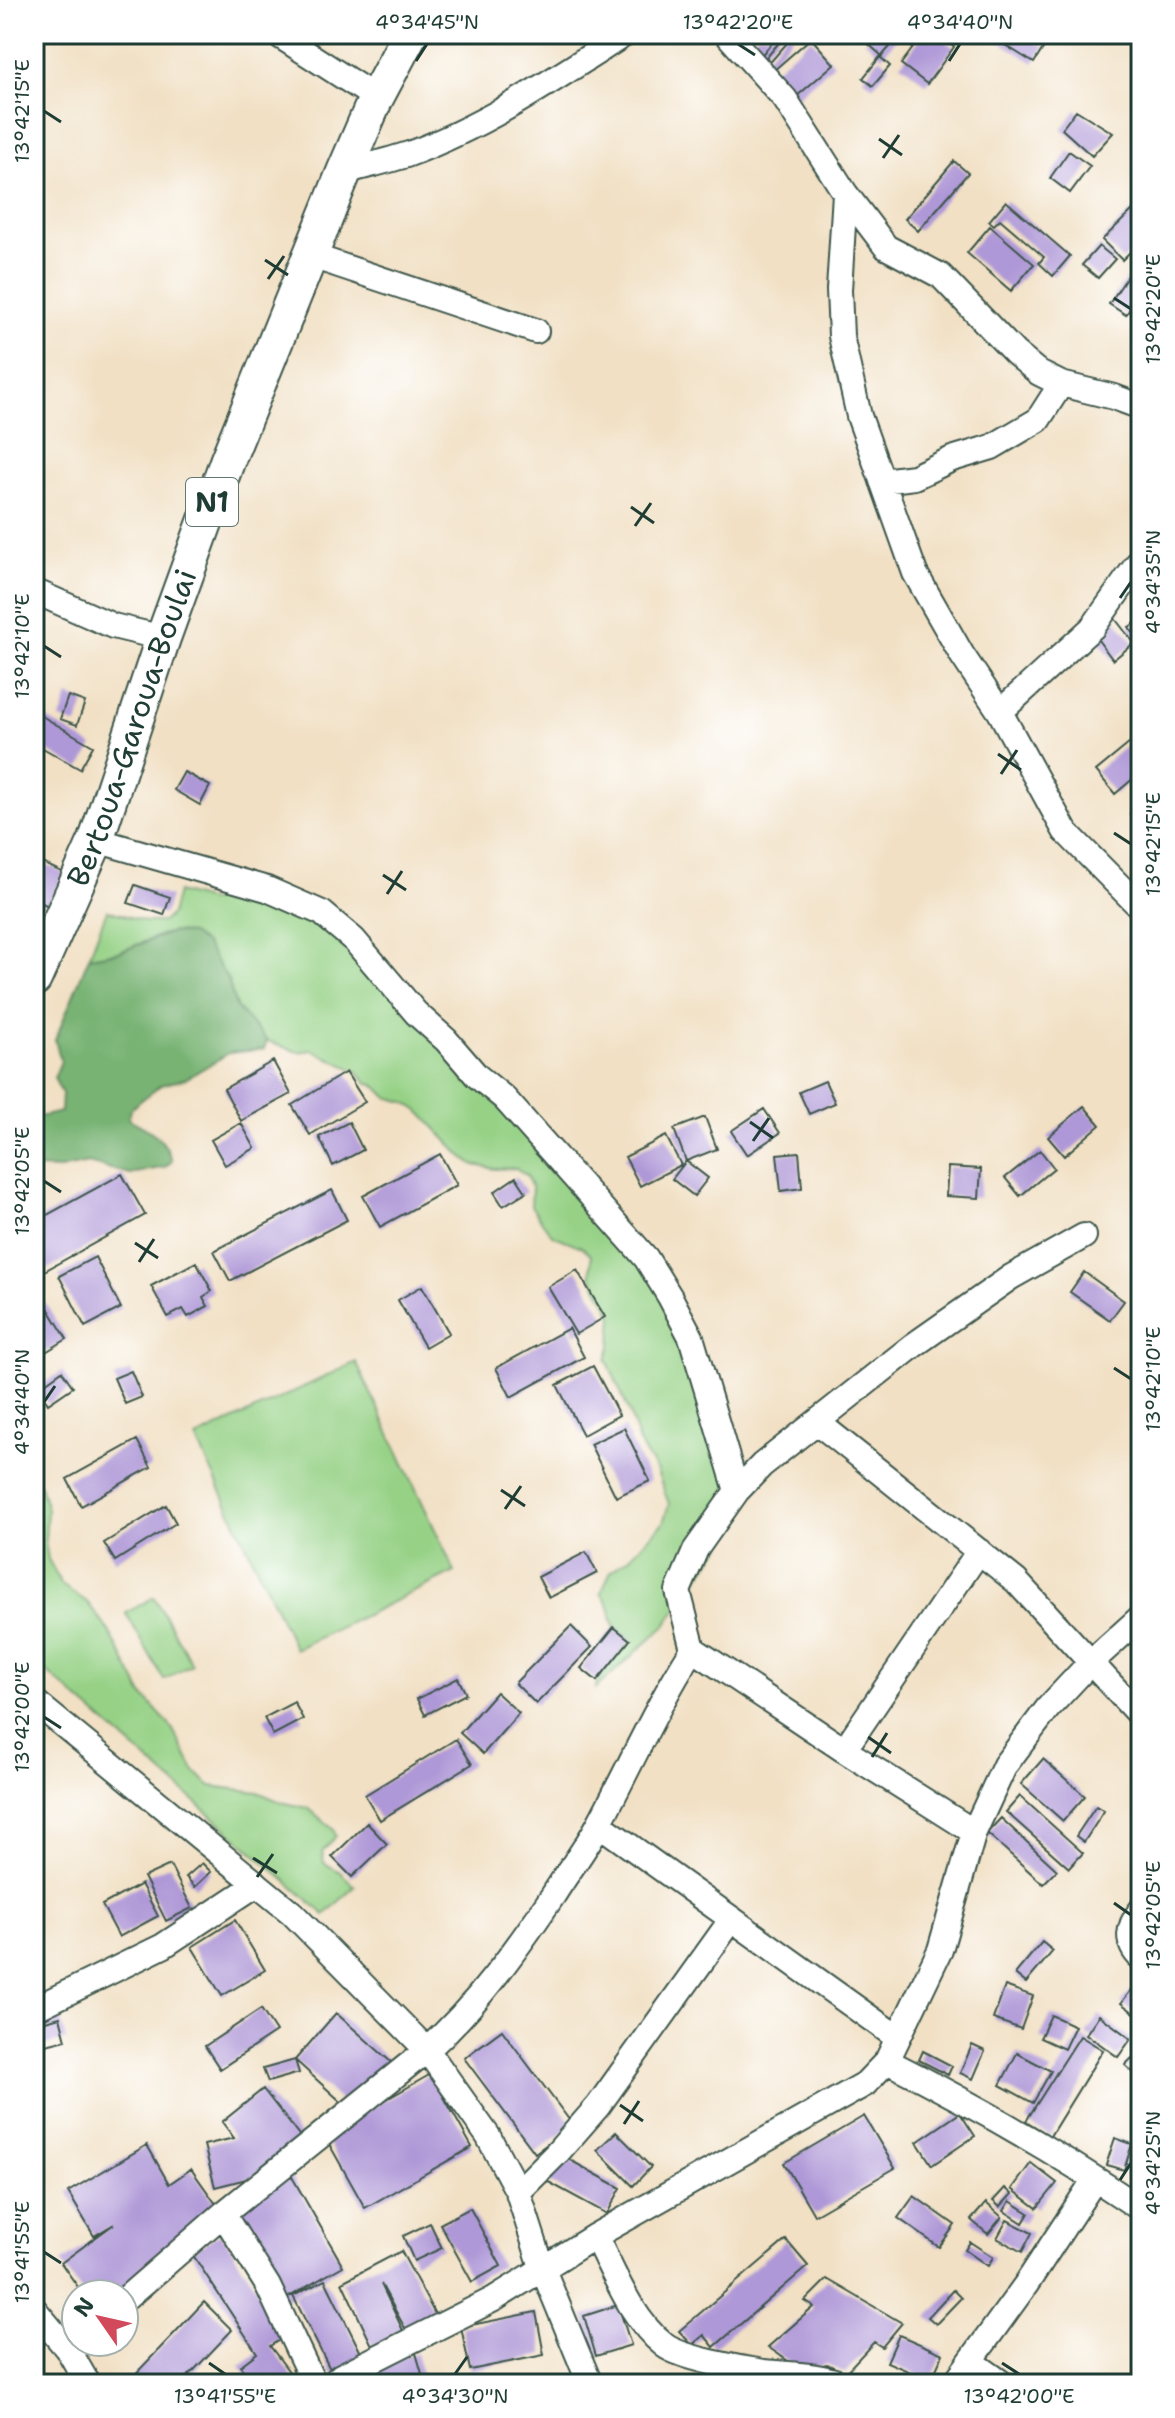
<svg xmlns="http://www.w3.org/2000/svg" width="1175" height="2418" viewBox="0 0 1175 2418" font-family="'Shantell Sans',sans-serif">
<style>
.green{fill:#96d186;stroke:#5a875d;stroke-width:2}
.forest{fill:#78b373;stroke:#4c7854;stroke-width:2}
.building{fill:#af98d7}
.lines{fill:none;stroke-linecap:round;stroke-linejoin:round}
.minor-casing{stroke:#3e554a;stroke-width:28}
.highway-casing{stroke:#3e554a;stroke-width:38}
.minor{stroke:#fff;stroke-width:24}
.highway{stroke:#fff;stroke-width:34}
.ticks{fill:none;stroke:#1f3d34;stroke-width:3}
.labels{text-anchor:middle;stroke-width:6;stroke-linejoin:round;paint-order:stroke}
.shield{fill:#fff;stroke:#627771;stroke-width:2}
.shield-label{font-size:28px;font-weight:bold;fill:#1f3d34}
.street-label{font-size:30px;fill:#1f3d34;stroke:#fff}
.neatline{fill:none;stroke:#1f3d34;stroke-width:3}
.ticks-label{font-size:20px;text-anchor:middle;fill:#1f3d34}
</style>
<rect width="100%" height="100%" fill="#fff"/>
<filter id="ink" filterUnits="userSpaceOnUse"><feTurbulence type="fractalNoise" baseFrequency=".0125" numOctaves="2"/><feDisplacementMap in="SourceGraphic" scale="16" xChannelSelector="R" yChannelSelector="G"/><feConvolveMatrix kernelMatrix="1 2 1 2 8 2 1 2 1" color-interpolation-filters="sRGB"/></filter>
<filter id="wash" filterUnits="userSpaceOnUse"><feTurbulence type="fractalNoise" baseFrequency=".006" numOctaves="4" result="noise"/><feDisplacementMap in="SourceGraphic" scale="32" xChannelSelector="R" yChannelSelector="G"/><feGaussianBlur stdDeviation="1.8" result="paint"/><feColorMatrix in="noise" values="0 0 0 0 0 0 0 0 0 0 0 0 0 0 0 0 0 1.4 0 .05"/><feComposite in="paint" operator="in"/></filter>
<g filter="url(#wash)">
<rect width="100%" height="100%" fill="#f1e0c4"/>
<path class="green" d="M177,892L210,901L258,893L321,917L646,1263L684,1328L727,1467L742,1505L734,1527L664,1627L596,1688L597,1681L630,1640L614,1627L609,1606L601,1593L611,1571L629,1558L663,1523L669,1504L657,1472L639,1443L629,1411L607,1360L611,1346L613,1316L591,1275V1255L582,1247L552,1235L531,1206L532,1189L527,1176L516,1168L495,1169L474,1165L462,1156L419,1111L405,1102L387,1097L375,1085L367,1083L357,1071L312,1050L298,1052L267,1041L236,1007L228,980L181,932L163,934L119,952L89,957L107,910L146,922H163L171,914Z
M356,1362L455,1572L295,1649L196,1438Z
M40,1485L47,1509L45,1542L48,1559L62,1585L87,1602L109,1631L143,1695L172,1728L195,1772L211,1786L258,1792L281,1802L308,1808L333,1829L336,1836L322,1852L324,1863L339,1871L355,1886L325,1915L46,1671L34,1664V1498Z
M154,1597L192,1664L164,1680L126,1613Z"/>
<path class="forest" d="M172,932L191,934L205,944L228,980L236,1007L267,1041L264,1049L229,1053L187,1078L161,1085L130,1109L129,1119C152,1132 163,1135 172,1161L165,1167L130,1174L88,1163L60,1169L34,1168V1118L61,1112L62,1094L54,1078L61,1061L55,1040L89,957L119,952Z"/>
<g id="blocks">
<path class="building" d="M758,34H780L758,59L745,49Z
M786,34H795L766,67L762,63Z
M871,34H901L882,56L865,41Z
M987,34H1023L1044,47L1034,63Z
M922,36L941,39L954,47L927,84L901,64Z
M811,38L834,64L796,97L773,71Z
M880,57L890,66L873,86L863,78Z
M1076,110L1113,133L1092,156L1062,129Z
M1069,151L1090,166L1070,193L1050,178Z
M954,161L968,173L918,231L905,219Z
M1006,201L1070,256L1053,276L1039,263L1044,257L1000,219L994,225L989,221Z
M1135,208L1141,214V241L1122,260L1102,240Z
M990,226L1034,264L1011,291L967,253Z
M1099,246L1115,259L1098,278L1082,265Z
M1131,271L1141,277V290L1126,315L1109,304Z
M1113,616L1134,643L1113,660L1092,632Z
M1141,619V645L1129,627Z
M68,696L85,702L77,725L60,719Z
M40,715L93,746L80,769L34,743V726Z
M1141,734V772L1115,794L1096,771Z
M184,772L210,786L200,805L174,790Z
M1141,803V825L1130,814Z
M36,860L64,873L48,906L34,899V864Z
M135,885L170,897L164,915L128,903Z
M273,1061L291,1094L241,1121L224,1089Z
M346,1072L365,1102L310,1135L292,1105Z
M825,1081L835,1103L809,1114L799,1092Z
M1084,1106L1100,1125L1064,1156L1048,1137Z
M764,1109L780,1133L747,1155L731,1131Z
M705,1117L717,1149L686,1161L708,1178L694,1196L672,1179L686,1161L674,1129Z
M349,1122L363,1150L333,1166L319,1137Z
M241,1123L255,1148L225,1165L211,1140Z
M666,1136L681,1165L640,1186L625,1157Z
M1040,1150L1054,1168L1020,1196L1005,1178Z
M799,1152L802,1188L781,1191L777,1154Z
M440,1154L457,1185L380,1227L363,1196Z
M948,1167L981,1169L979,1198L946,1196Z
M122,1174L145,1215L37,1275L34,1271V1222Z
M516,1177L526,1192L503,1206L494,1192Z
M332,1190L347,1220L230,1281L214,1251Z
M95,1257L121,1308L85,1327L59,1276Z
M196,1262L212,1291L203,1297L208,1306L188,1317L183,1309L168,1317L151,1286Z
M577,1270L605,1317L576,1334L548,1287Z
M1084,1272L1124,1301L1110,1320L1070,1292Z
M422,1286L449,1333L425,1347L398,1300Z
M40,1295L67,1339L34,1359V1299Z
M569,1328L584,1357L511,1397L496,1368Z
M593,1366L619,1415L583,1435L557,1385Z
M62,1371L73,1387L48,1404L38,1388Z
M131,1371L142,1397L125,1404L114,1378Z
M624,1428L650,1481L616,1497L590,1444Z
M137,1440L151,1467L81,1506L67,1479Z
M166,1505L176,1523L115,1561L104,1543Z
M586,1552L597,1573L549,1598L538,1577Z
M571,1626L592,1647L536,1704L515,1683Z
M614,1627L630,1640L597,1681L581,1668Z
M458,1678L466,1694L425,1715L417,1699Z
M496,1692L519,1713L483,1754L460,1733Z
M294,1702L303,1719L273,1735L264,1718Z
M456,1739L472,1764L380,1820L365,1795Z
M1043,1759L1085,1796L1063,1821L1021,1784Z
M1020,1796L1083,1853L1069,1868L1006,1812Z
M1096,1806L1104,1811L1084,1842L1076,1836Z
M1001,1818L1057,1870L1043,1884L987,1833Z
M367,1823L387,1844L352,1877L332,1857Z
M202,1863L211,1872L195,1887L186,1877Z
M170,1865L192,1908L166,1921L144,1877Z
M141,1884L158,1916L119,1937L102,1905Z
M235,1920L265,1970L222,1996L192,1947Z
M1042,1942L1053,1951L1026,1983L1015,1974Z
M1141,1978V2018L1121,2003Z
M1005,1986L1033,1996L1021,2029L993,2019Z
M261,2009L276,2032L220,2069L205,2046Z
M336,2013L391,2062L349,2109L295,2060Z
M1051,2015L1075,2026L1064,2049L1040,2038Z
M1099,2015L1131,2039L1118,2057L1086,2034Z
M60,2017L66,2040L34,2048V2024Z
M502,2030L573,2125L535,2153L464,2058Z
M1080,2036L1103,2050L1050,2136L1026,2121Z
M972,2045L985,2051L973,2079L960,2073Z
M923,2051L952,2066L948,2075L919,2060Z
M1017,2053L1051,2071L1033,2103L1000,2085Z
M1132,2058L1141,2066L1136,2075L1125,2065Z
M295,2060L299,2073L268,2082L263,2069Z
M431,2074L472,2147L365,2208L324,2135Z
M263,2089L302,2139L266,2174L215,2187L204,2145L234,2138L222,2122Z
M960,2113L975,2136L932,2165L917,2142Z
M864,2116L895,2168L814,2215L784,2163Z
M616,2132L651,2167L633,2186L597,2150Z
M1115,2138L1132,2144L1124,2170L1106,2165Z
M147,2145L169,2184L191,2169L223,2214L291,2175L343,2266L275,2305L225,2217L120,2294H83L61,2263L114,2224L94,2236L68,2192Z
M557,2153L621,2188L607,2214L543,2179Z
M1031,2163L1057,2183L1037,2208L1012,2189Z
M1005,2188L1012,2194L1000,2207L993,2201Z
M914,2196L955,2225L939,2247L898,2218Z
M1010,2201L1029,2213L1023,2223L1004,2211Z
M986,2203L1002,2217L988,2234L971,2220Z
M470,2208L501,2266L472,2282L440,2224Z
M1007,2220L1032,2233L1022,2252L997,2238Z
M430,2223L442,2248L414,2261L403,2236Z
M221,2233L287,2335L270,2346L296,2381L292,2384H253L240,2366L257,2353L191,2252Z
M786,2240L808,2266L714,2347L704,2335L692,2345L679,2331Z
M970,2242L993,2257L988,2266L965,2250Z
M401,2251L436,2316L407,2332L381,2284L407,2339L376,2354L342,2282Z
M827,2279L902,2323L882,2347L874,2342L845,2373L827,2364L801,2370L768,2347L814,2307L805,2301Z
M325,2280L364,2359L333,2375L293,2296Z
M953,2290L961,2298L936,2324L928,2317Z
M204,2302L232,2330L181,2384H126Z
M618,2305L631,2345L596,2356L584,2316Z
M536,2312L544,2355L470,2370L461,2327Z
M899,2335L943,2354L931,2381L887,2362Z
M416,2353L425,2384H344L341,2376Z
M700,2378L824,2380V2384H700Z"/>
</g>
</g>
<g filter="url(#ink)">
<use href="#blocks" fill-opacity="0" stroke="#3e554a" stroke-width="2"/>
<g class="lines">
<g class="minor-casing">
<path id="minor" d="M277,34L376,98
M727,34L785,99L845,193L886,247L941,276L1015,353L1039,373L1061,384L1114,397L1141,407
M344,172C365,166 388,161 409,154C487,125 556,78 625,34
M845,193L839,290L841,336L859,416L915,573L962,655L1000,712L1065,831L1141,908
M312,256L536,331
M882,481L914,477L952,459L992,447L1038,420L1061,384
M34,591L113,626L163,638
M1000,712L1093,627L1141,559
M96,840L267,889L322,913L354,940L416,1013L446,1040L477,1076L504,1098L646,1258L670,1297L691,1337L737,1491
M817,1422L1016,1581L1141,1717
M693,1649L844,1750L974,1832
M34,1701L292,1913L427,2050L488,2136L518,2192L542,2267L590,2384
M844,1750L979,1551
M599,1824L898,2038
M1141,1910C1128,1926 1125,1943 1141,1958
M34,2009L163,1946L257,1884
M887,2061C974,2105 1060,2154 1141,2209
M518,2192L557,2153L598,2106L732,1919
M223,2214L268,2286L314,2384
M595,2236C614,2272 631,2319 664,2345C680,2358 742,2369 764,2372C792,2375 817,2374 843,2384
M124,2300L223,2214L427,2050C478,2004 516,1950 554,1894C569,1870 587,1847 600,1822C631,1764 657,1705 693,1649L678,1591L696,1549L737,1491L762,1465L914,1345L1011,1277L1084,1236
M34,2309L69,2351L88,2384
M972,2362L1003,2384
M332,2384L341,2376L494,2299L595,2236L865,2084L887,2061L940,1950L974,1832L1005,1765L1048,1708L1090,1663L1141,1617
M954,2384L1027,2283L1095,2179"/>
</g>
<g class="highway-casing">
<g id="highway">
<path id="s1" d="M34,979L96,840L163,638L228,459L344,172L376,98L410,34"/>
</g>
</g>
<use href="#minor" class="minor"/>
<use href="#highway" class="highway"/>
</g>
</g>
<path class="ticks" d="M738,44L755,55M416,61L427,44M949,61L960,44M44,111L61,122M879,139L902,155M883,158L899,135M265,260L288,275M268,279L284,256M1114,298L1131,309M631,507L654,523M635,526L651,503M1120,598L1131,582M44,646L61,657M998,754L1021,770M1001,774L1017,750M1114,833L1131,844M383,875L406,890M387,894L402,871M750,1122L773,1138M753,1141L769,1118M44,1181L61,1192M135,1243L158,1258M139,1262L154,1239M1114,1368L1131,1379M44,1402L55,1386M501,1490L525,1506M505,1509L521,1486M44,1717L61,1728M868,1737L891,1753M872,1757L887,1733M253,1858L277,1873M257,1877L273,1854M1114,1903L1131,1915M620,2105L643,2121M624,2124L639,2101M1120,2180L1131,2163M44,2252L61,2263M209,2363L225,2374M1002,2363L1019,2374M455,2374L467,2357"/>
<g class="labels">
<rect class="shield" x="186" y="478" width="52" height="48" rx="6"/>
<g class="shield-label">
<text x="212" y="512">N1</text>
</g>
<g class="street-label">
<text dy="10" stroke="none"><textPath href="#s1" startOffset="270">Bertoua-Garoua-Boulai</textPath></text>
</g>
</g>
<rect width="1175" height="2418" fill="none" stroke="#fff" stroke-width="88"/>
<g transform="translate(100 2318) rotate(304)"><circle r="38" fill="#ffffff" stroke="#a5b1ae" stroke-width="2"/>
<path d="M0-6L14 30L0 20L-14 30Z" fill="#d1495b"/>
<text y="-12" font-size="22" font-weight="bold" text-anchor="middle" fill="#1f3d34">N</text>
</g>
<rect x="44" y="44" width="1087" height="2330" class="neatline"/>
<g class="ticks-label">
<text x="427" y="29">4°34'45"N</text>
<text x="738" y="29">13°42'20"E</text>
<text x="960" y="29">4°34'40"N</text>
<text transform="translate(22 111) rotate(-90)" y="7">13°42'15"E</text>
<text transform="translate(1153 309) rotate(-90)" y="7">13°42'20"E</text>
<text transform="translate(1153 582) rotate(-90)" y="7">4°34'35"N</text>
<text transform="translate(22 646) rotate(-90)" y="7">13°42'10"E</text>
<text transform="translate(1153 844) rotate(-90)" y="7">13°42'15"E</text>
<text transform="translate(22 1181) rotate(-90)" y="7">13°42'05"E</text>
<text transform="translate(1153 1379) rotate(-90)" y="7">13°42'10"E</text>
<text transform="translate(22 1402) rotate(-90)" y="7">4°34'40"N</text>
<text transform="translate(22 1717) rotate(-90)" y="7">13°42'00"E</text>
<text transform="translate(1153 1915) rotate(-90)" y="7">13°42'05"E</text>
<text transform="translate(1153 2163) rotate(-90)" y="7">4°34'25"N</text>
<text transform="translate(22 2252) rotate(-90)" y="7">13°41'55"E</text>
<text x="225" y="2403">13°41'55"E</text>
<text x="455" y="2403">4°34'30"N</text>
<text x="1019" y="2403">13°42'00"E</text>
</g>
</svg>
